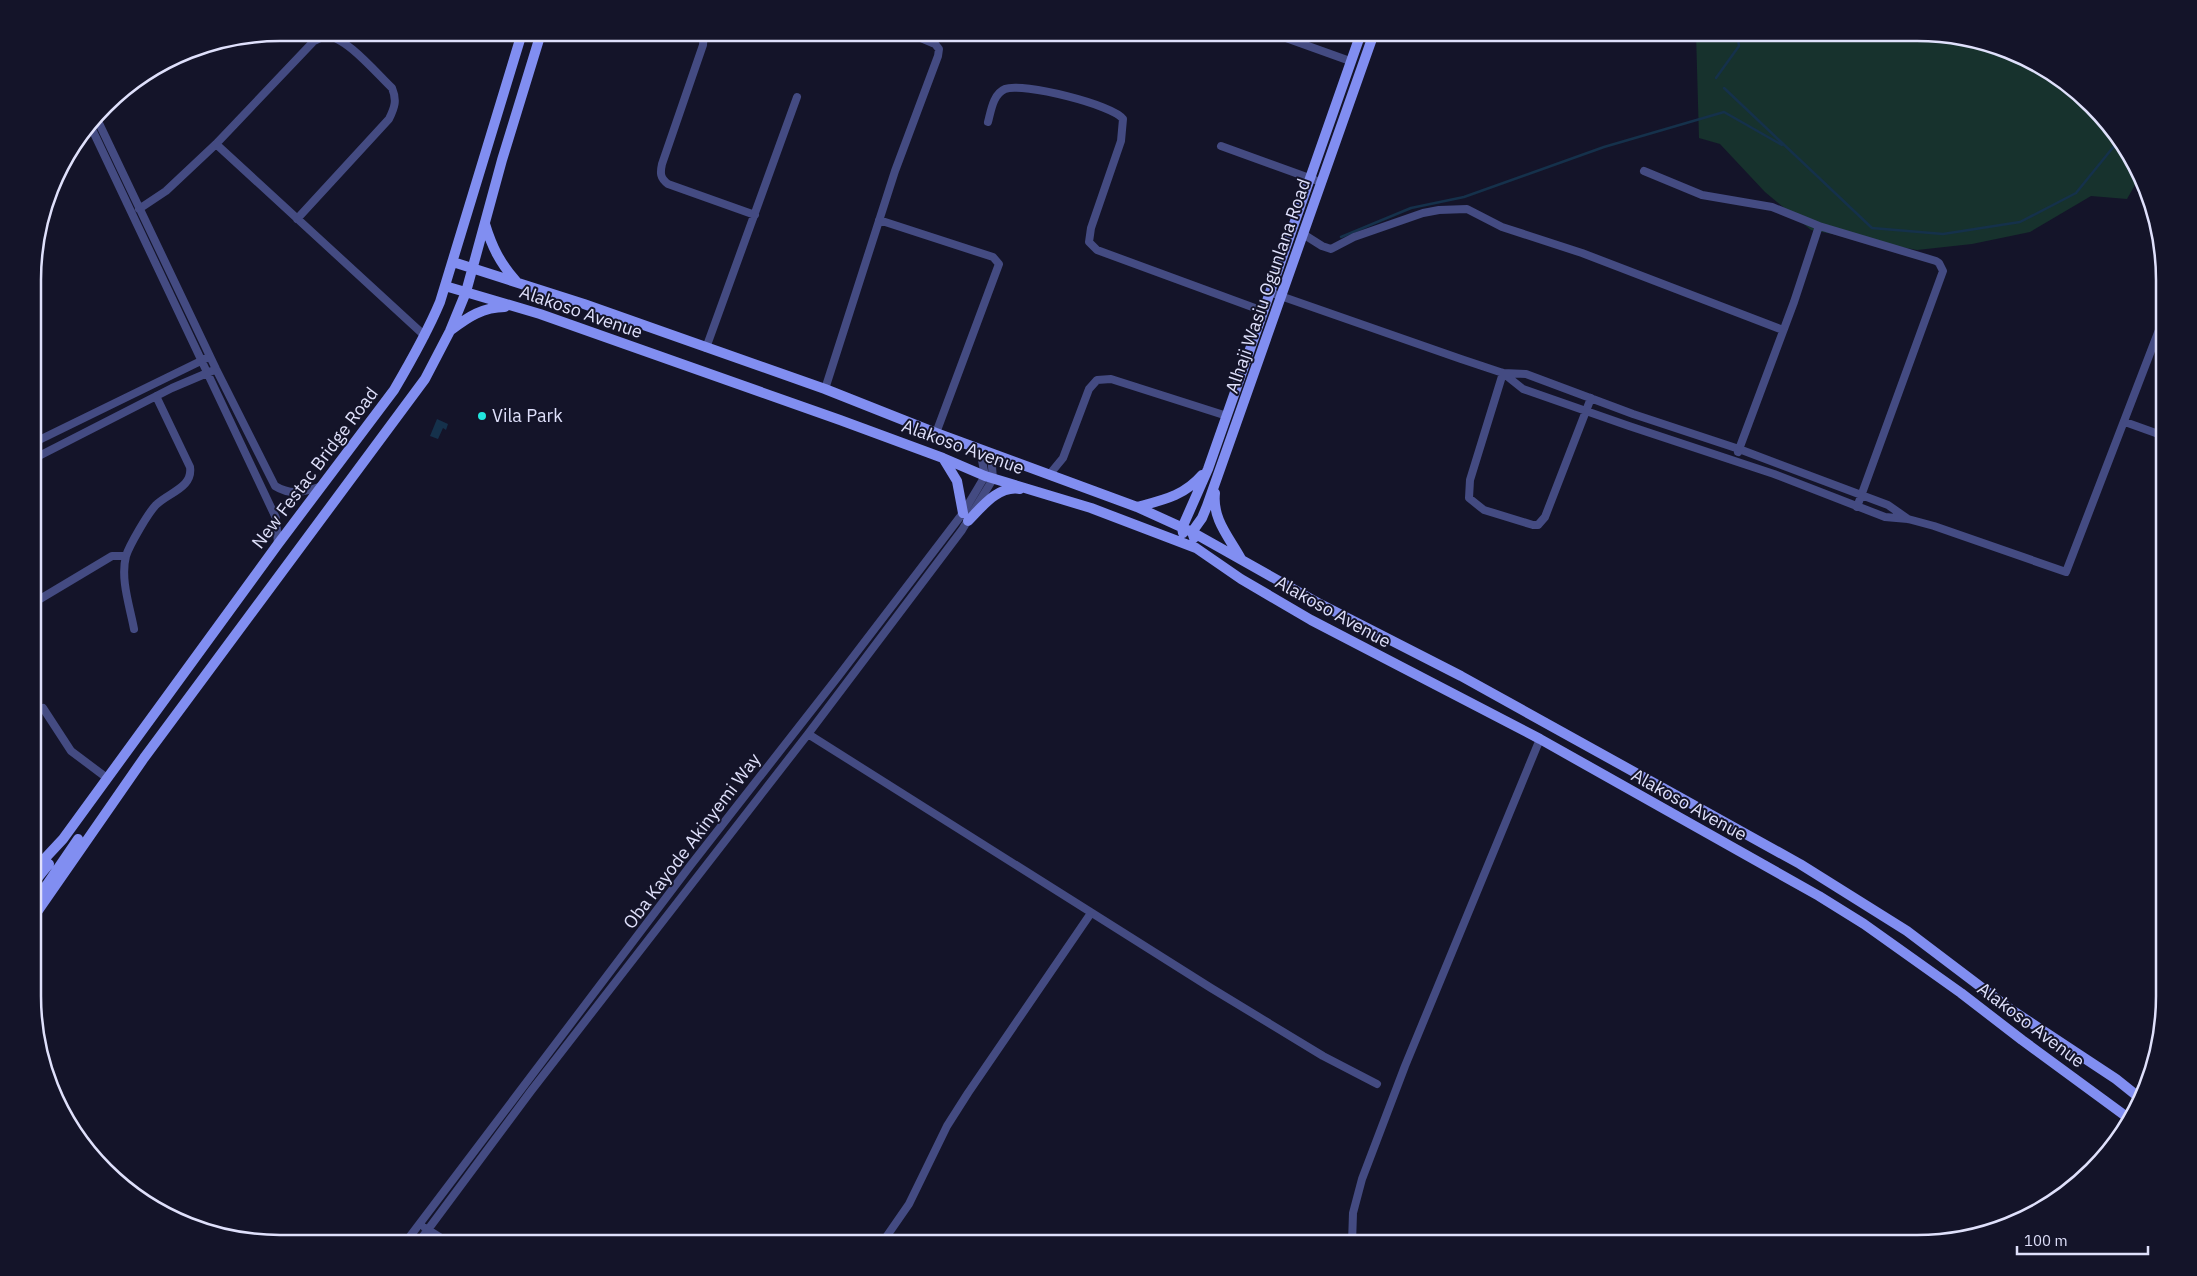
<svg xmlns="http://www.w3.org/2000/svg" width="2197" height="1276" viewBox="0 0 2197 1276" font-family="'IBM Plex Sans',sans-serif">
<style>
.green{fill:#17322d}
.water{fill:#15314b}
.lines{fill:none;stroke-linecap:round;stroke-linejoin:round}
.stream{stroke:#15314b;stroke-width:2.5}
.street{stroke:#444b82;stroke-width:8}
.secondary{stroke:#818ef1;stroke-width:10}
.poi-dot{fill:#21e6de;stroke:#141429;stroke-width:2}
.labels{text-anchor:middle;stroke-width:4;stroke-linejoin:round;paint-order:stroke}
.street-label{font-size:18px;fill:#dfe0fb;stroke:#141429}
.poi-label{font-size:18px;fill:#dfe0fb;stroke:#141429;text-anchor:start}
.rim{fill:none;stroke:#dfe0fb;stroke-width:2.5}
</style>
<rect width="100%" height="100%" fill="#141429"/>
<path class="green" d="M1696,33H1917L1981,41L2041,66L2092,105L2131,156L2140,176L2127,199L2091,196L2030,232L1972,244L1917,250L1811,230L1765,192L1720,144L1699,138Z"/>
<path class="water" d="M437,419L448,424L446,430L443,428L438,439L430,436Z"/>
<g class="lines">
<path class="stream" d="M1716,78L1739,46L1737,33
M1724,88L1872,228L1943,234L2020,222L2076,193L2119,140
M1341,237L1411,208L1464,197L1604,147L1724,112L1782,145"/>
<path class="street" d="M704,33L703,45L662,164C660,173 660,178 668,184L755,215
M1272,33L1350,61
M821,35L822,33
M97,119L216,369L275,486C291,496 305,492 322,486
M988,122C991,111 993,94 1005,89C1022,82 1114,105 1123,119L1121,141L1091,228L1089,242L1097,250L1263,311
M91,127L276,518L278,544
M216,144L425,336
M1221,146L1315,180
M1644,171L1702,195L1772,207L1819,226L1794,302L1738,452
M139,209L166,191L216,144L314,41C317,40 321,37 325,36C344,34 378,75 392,88C397,100 395,107 389,119L297,219
M879,220L993,257L999,264L936,433
M1819,226L1936,261L1939,263L1943,271L1857,507
M1303,234L1322,246L1331,249L1354,237L1423,213L1439,210L1467,209L1502,227L1582,253L1783,330
M1269,292L1461,359L1503,373L1526,374L1633,414L1739,449L1888,505L1908,519
M706,348L797,97
M1503,373L1523,389L1629,426L1774,474L1885,517L1908,519L1934,526L2066,572L2164,317
M1503,373L1470,480L1469,498L1484,510L1533,525H1538L1545,517L1591,398
M825,389L895,171L938,56L939,49L935,44L909,33
M2125,422L2164,436
M35,442L207,358
M35,458L172,388L212,371
M1049,475L1063,458L1089,389L1097,380L1111,379L1227,416
M35,602L112,556H126
M134,629C130,607 120,579 126,556C129,546 149,511 157,504C170,492 193,487 190,467L156,396
M35,712L43,708L71,751L107,778
M808,734L1211,988L1323,1056L1377,1084
M425,1228L449,1243
M405,1243L690,866L837,678L963,513L985,476L980,450
M418,1243L531,1091L808,734L962,530L993,479L991,454
M882,1243L909,1204L947,1126L968,1093L1091,913
M1352,1243L1353,1213L1362,1179L1405,1066L1540,739"/>
<path class="secondary" d="M485,224C492,247 500,263 516,281
M453,262L584,304L825,389L936,433L1137,507L1192,532L1320,604L1461,676L1800,864L1907,931L2010,1009L2116,1079L2141,1099
M445,286L540,314L840,420L943,458L985,476L1091,508L1196,548L1241,579L1311,620L1540,739L1819,896L1864,924L1961,993L2022,1040L2131,1120
M451,330C468,317 483,307 505,307
M943,458L957,481L963,513
M1215,493C1212,519 1229,537 1241,559
M1137,507C1163,500 1184,496 1202,475
M968,521C981,508 998,485 1020,489
M1183,533L1182,528L1208,469L1361,33
M1194,538L1192,532L1202,518L1207,506L1374,33
M35,869L63,839L278,544L394,390C411,361 427,333 440,302L522,33
M35,881L49,864
M35,902L78,839
M35,915L144,758L425,379L450,331L466,292L502,160L541,33"/>
</g>
<circle class="poi-dot" cx="482" cy="416" r="5"/>
<g class="labels">
<g class="street-label">
<text transform="translate(1268 286) rotate(-71)" y="6">Alhaji Wasiu Ogunlana Road</text>
<text transform="translate(581 312) rotate(19)" y="6">Alakoso Avenue</text>
<text transform="translate(963 447) rotate(20)" y="6">Alakoso Avenue</text>
<text transform="translate(315 468) rotate(-53)" y="6">New Festac Bridge Road</text>
<text transform="translate(1333 612) rotate(29)" y="6">Alakoso Avenue</text>
<text transform="translate(1689 805) rotate(29)" y="6">Alakoso Avenue</text>
<text transform="translate(692 841) rotate(-53)" y="6">Oba Kayode Akinyemi Way</text>
<text transform="translate(2031 1025) rotate(37)" y="6">Alakoso Avenue</text>
</g>
<g class="poi-label">
<text x="492" y="422">Vila Park</text>
</g>
</g>
<path d="M0 0H2197V1276H0ZM280 41H1917A239 239 0 0 1 2156 280V996A239 239 0 0 1 1917 1235H280A239 239 0 0 1 41 996V280A239 239 0 0 1 280 41Z" fill="#141429" fill-rule="evenodd"/>
<path class="rim" d="M280 41H1917A239 239 0 0 1 2156 280V996A239 239 0 0 1 1917 1235H280A239 239 0 0 1 41 996V280A239 239 0 0 1 280 41Z"/>
<path d="M2017 1246v8h131v-8" fill="none" stroke="#dfe0fb" stroke-width="2.5"/>
<text x="2024" y="1246" font-size="15" fill="#dfe0fb" stroke="#141429" stroke-width="4" paint-order="stroke">100 m</text>
</svg>
